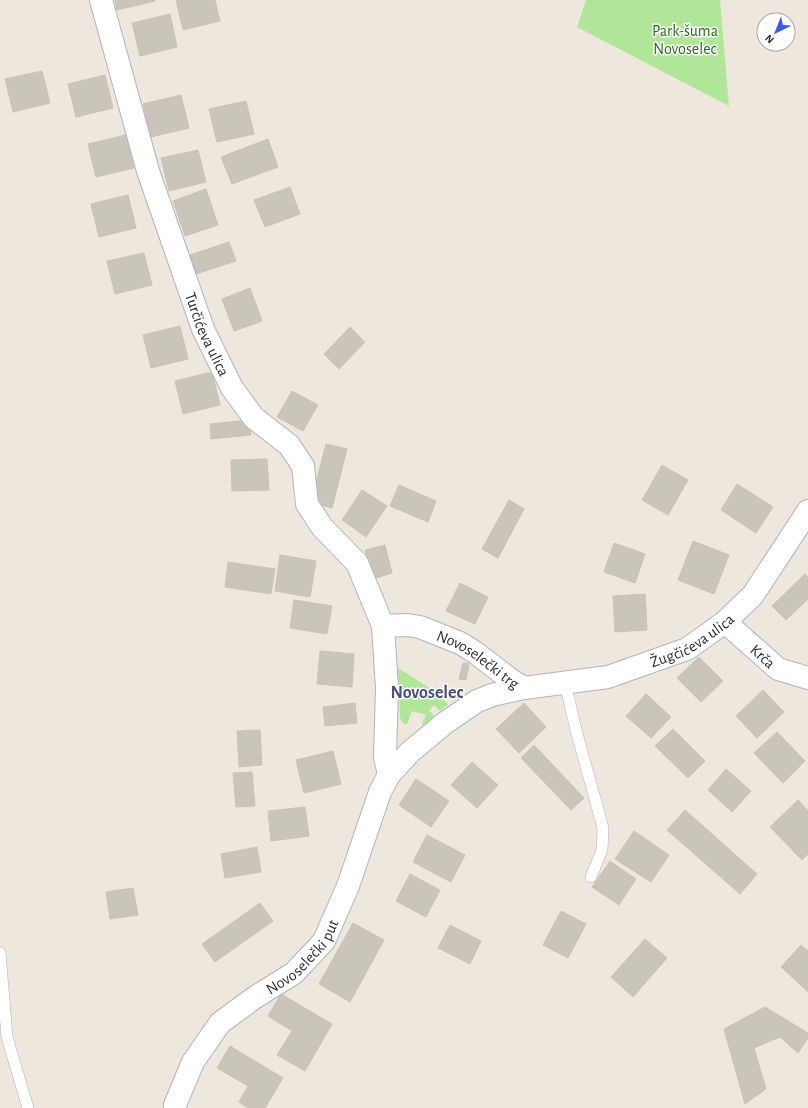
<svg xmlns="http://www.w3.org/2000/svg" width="808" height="1108" viewBox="0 0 808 1108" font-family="'Alegreya Sans',sans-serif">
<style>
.green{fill:#b0e697}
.building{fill:#c9c5bb;stroke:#c9c3b6}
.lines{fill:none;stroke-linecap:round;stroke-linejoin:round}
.lane-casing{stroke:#b1b3bf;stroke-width:12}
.street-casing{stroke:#b1b3bf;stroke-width:24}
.secondary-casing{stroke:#b1b3bf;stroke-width:24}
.lane{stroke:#fff;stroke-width:11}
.street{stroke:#fff;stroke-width:22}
.secondary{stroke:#fff;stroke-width:22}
.labels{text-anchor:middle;stroke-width:3;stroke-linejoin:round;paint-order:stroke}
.park-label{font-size:16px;fill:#276c18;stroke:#fff}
.street-label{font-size:16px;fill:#2b2b2b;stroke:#fff}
.quarter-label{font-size:18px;font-weight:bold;fill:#49517e;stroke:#fff}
</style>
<rect width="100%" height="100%" fill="#ede7dd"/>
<path class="green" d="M586,0H720L729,106L577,27Z
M398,668L431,689L448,704L440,711L434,705L429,711L434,715V719L424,728L422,724L426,715L412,711L407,724H404L400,718Z"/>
<path class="building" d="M115,0H154L155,1L117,10Z
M176,0H215L220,21L183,30Z
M170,14L177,47L140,56L132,23Z
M42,71L50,103L13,112L5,79Z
M105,75L113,108L76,117L68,84Z
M181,95L189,128L151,137L143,104Z
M246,101L254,134L217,142L209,109Z
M126,135L134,168L96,177L88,144Z
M268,139L278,167L232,184L221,157Z
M198,150L206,182L169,191L161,158Z
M290,187L300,214L265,227L254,200Z
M206,189L218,225L185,236L173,201Z
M128,195L136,228L99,237L91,204Z
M229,242L236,261L193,275L187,256Z
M144,253L152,285L115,294L107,261Z
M250,288L262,321L234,331L222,299Z
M180,326L188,359L151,368L143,335Z
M350,327L365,342L339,369L324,354Z
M212,372L220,405L183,414L175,381Z
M292,391L318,405L303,431L277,417Z
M249,420L251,435L211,439L210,424Z
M326,444L347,449L332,508L311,502Z
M267,459L269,490L232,491L231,460Z
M662,465L688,480L668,515L642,500Z
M737,484L773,507L756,533L721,510Z
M399,485L436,501L428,522L390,506Z
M362,490L387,506L366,537L342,520Z
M509,500L524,509L498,558L482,549Z
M693,541L729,555L714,594L678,580Z
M614,543L645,554L635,583L604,572Z
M385,545L392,573L373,579L365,550Z
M280,555L316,561L310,597L275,591Z
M228,562L275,569L271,594L225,587Z
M805,574L808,577V599L786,620L772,606Z
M460,583L488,597L475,624L446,611Z
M645,594L647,630L615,632L613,596Z
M294,600L332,606L327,634L290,628Z
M320,651L354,654L352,687L317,684Z
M699,657L723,681L701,702L677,678Z
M463,663L469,664L466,680L459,679Z
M763,690L784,712L757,738L736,716Z
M646,694L671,717L651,738L626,716Z
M355,703L357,723L325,726L323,707Z
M524,703L546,727L519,753L496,729Z
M673,729L705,761L688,778L655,746Z
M260,730L262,765L239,767L237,731Z
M777,732L805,761L783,783L754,753Z
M534,745L584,798L571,810L521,758Z
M333,751L341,784L304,793L296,760Z
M472,762L498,785L477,808L451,785Z
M726,769L751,791L732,812L708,790Z
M252,772L255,806L236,807L233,773Z
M416,779L449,801L431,827L399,805Z
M798,800L808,811V854L802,860L770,827Z
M305,807L309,836L271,841L268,811Z
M685,810L757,874L740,894L667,830Z
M634,831L669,855L651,882L615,859Z
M427,835L465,855L451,882L413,862Z
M257,847L261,872L225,878L221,854Z
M610,861L636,879L619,905L592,887Z
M410,874L440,890L426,917L396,901Z
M133,888L138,915L110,919L106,892Z
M260,903L273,921L215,962L202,944Z
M561,911L586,924L568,958L543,945Z
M353,923L384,940L350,1002L319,984Z
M450,925L481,941L470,964L438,948Z
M645,939L667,958L633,997L611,977Z
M801,945L808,951V992L781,967Z
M281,994L332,1024L305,1071L277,1055L292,1031L268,1016Z
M765,1007L808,1033V1038L798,1053L780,1037L754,1048L766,1089L745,1104L724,1029Z
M230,1046L283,1078L265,1108H248L239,1102L248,1086L217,1068Z"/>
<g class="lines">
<g class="lane-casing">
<path id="lane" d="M565,683L576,730L603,828L602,850L591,877
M0,953L7,1037L28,1108"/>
</g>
<g class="street-casing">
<g id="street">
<path id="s1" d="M101,0L148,171L203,329L232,388L254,418L289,445L303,466L307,504L322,527L357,563L383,626L387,688L385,757L389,775"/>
<path id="s2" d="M725,622L778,669L808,678"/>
<path id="s3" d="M383,626L407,625L420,627L460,643L476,653L511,680L524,688"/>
</g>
</g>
<g class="secondary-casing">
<g id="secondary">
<path id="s4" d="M175,1108V1105L193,1062L220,1023L254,998L294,973L324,941L348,886L380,792L389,775L410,752L445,723L477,701L492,695L524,688L608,677L687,649L725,622L753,595L808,511"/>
</g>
</g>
<use href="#lane" class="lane"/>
<use href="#street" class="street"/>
<use href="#secondary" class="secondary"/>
</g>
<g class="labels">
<g class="park-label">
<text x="685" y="36">Park-šuma<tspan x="685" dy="18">Novoselec</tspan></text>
</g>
<g class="street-label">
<text dy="6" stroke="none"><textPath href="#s1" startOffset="351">Turčićeva ulica</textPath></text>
<text dy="6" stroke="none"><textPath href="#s4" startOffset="750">Žugčićeva ulica</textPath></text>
<text dy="6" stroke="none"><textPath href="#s2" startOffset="51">Krča</textPath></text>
<text dy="6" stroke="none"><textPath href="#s3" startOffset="104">Novoselečki trg</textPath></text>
<text dy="6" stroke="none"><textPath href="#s4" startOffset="204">Novoselečki put</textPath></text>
</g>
<g class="quarter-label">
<text x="427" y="698">Novoselec</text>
</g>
</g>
<g transform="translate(776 32) rotate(223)"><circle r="19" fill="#ffffff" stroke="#aaaaaa"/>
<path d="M0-3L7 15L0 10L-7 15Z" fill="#3858ff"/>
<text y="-6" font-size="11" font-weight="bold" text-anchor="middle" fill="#2b2b2b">N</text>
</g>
</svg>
